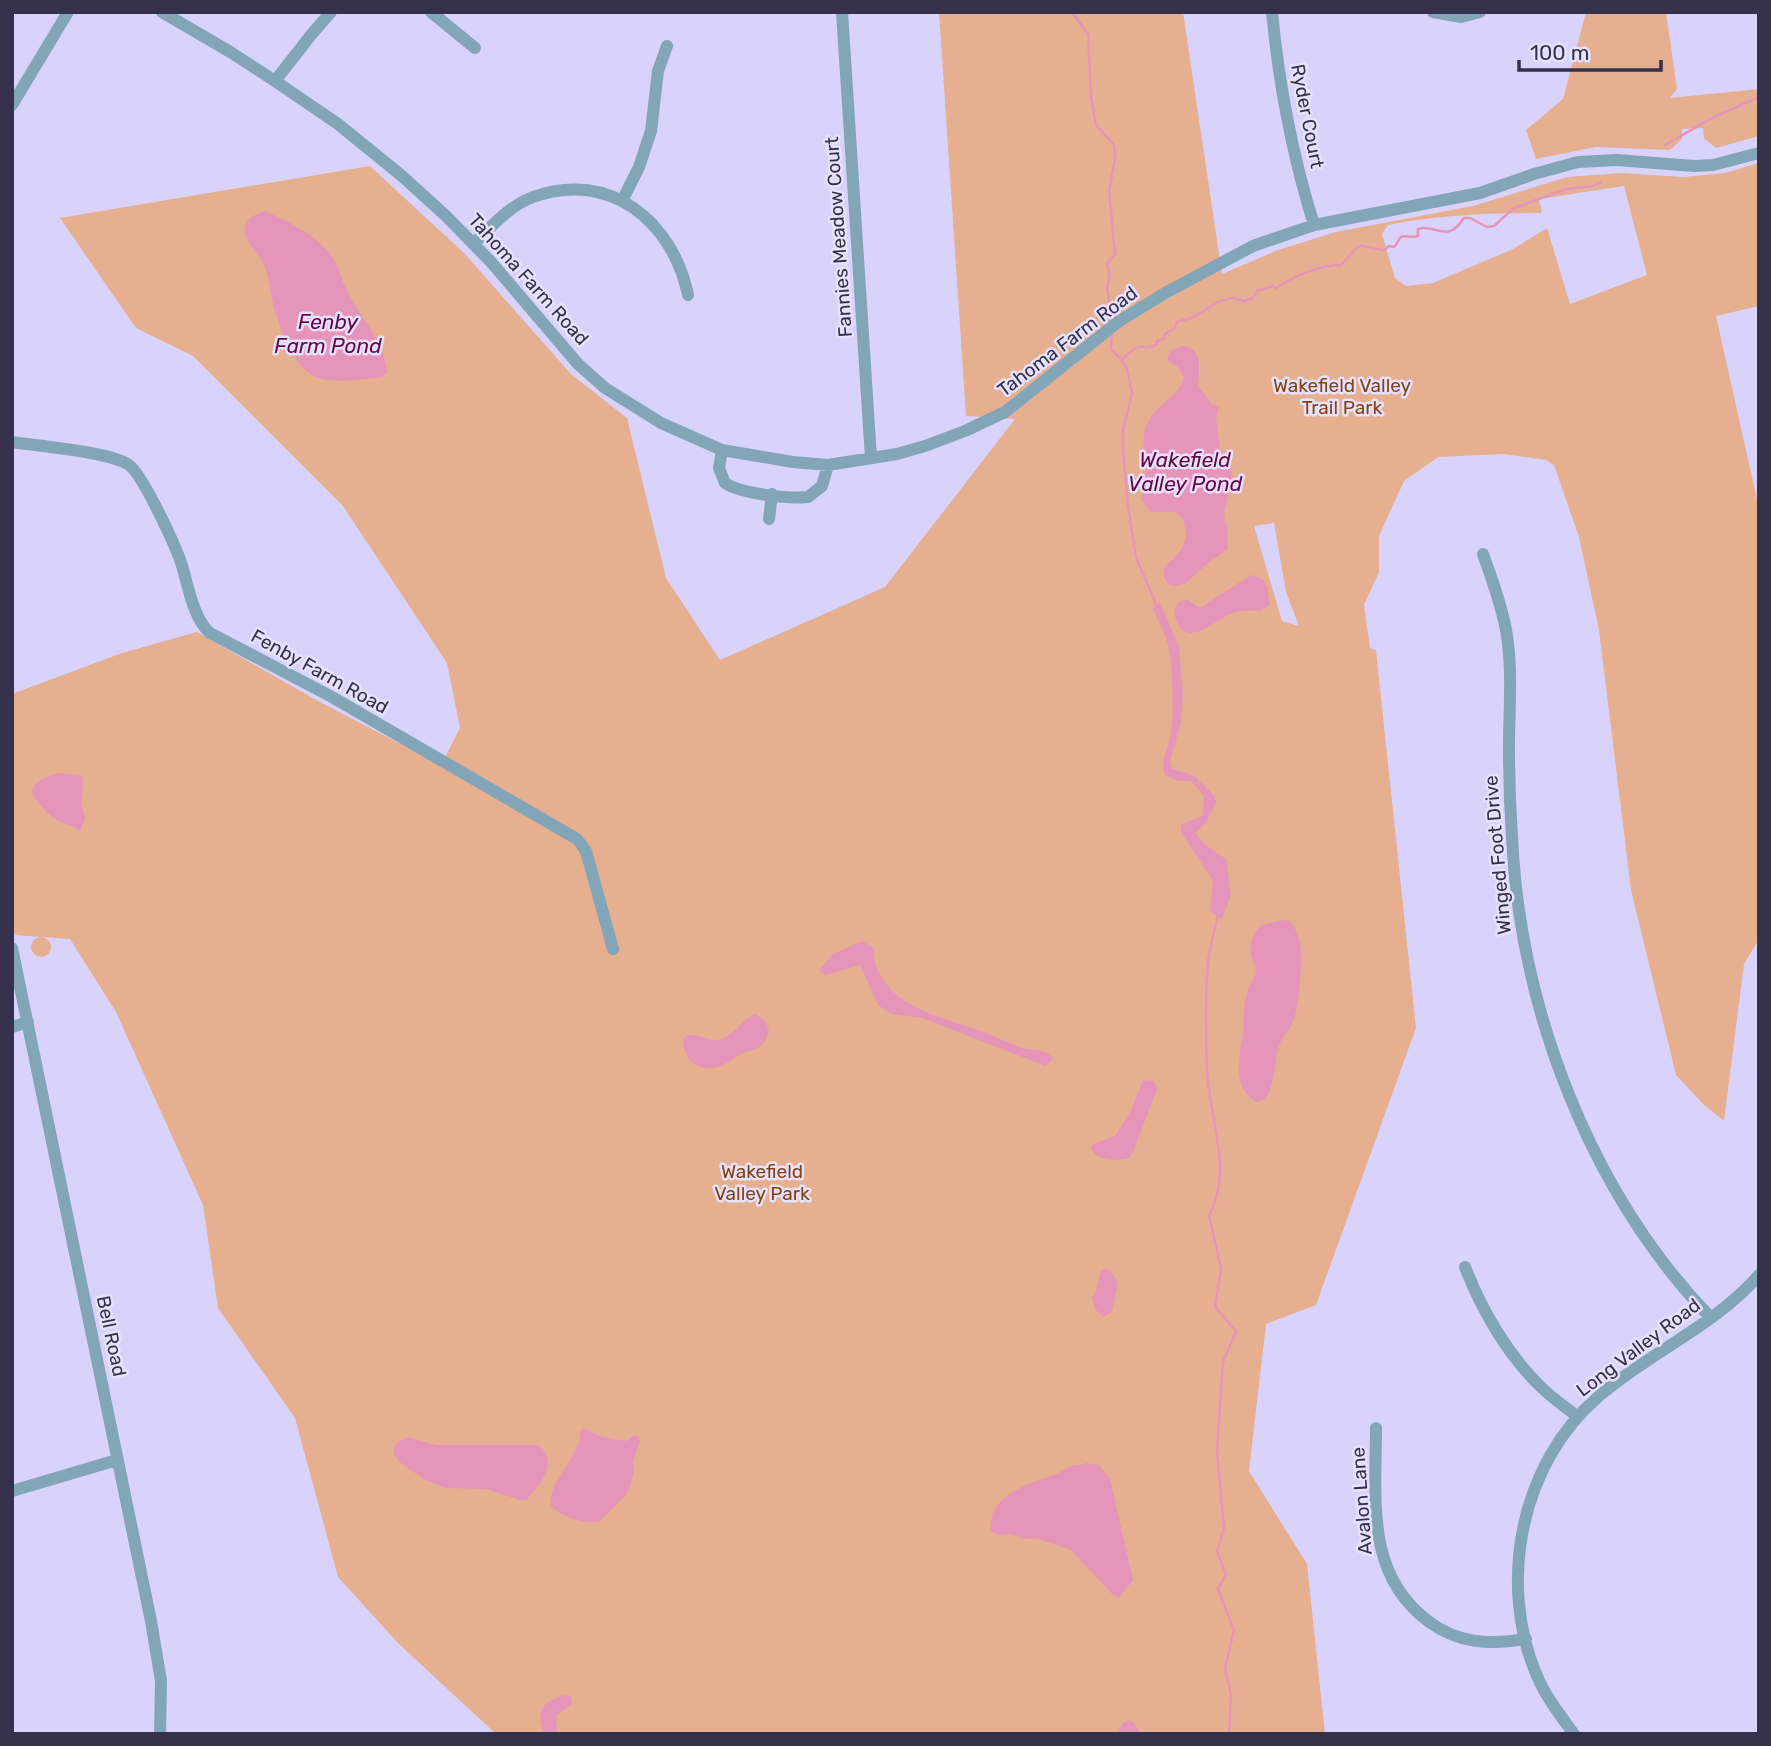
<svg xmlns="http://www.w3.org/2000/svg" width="1771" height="1746" viewBox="0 0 1771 1746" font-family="Rubik,sans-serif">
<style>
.green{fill:#e6af8f;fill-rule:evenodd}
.water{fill:#e595b9}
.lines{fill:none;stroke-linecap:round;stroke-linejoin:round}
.stream{stroke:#e595b9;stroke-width:2.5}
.minor{stroke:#82a5b8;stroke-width:12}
.labels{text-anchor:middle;stroke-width:5;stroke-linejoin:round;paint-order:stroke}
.street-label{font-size:19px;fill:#35314b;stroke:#e6e2fe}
.park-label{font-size:19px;fill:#854311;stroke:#e6e2fe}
.water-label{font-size:21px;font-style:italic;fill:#670640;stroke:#e6e2fe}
</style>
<rect width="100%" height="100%" fill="#d9d3fc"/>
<path class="green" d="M939,12H1183L1222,274L1278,250L1336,232L1473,206L1567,177L1622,173L1683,177L1725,173L1759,163V306L1716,316L1759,508V939L1744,964L1724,1121L1703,1104L1676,1075L1631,890L1599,630L1579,537L1554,465L1546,460L1504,454L1438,457L1404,481L1379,536V572L1364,605L1370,648L1376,650L1416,1028L1316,1305L1266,1324L1249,1471L1307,1564L1325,1734H496L398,1643L338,1577L295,1418L218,1308L203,1205L116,1012L70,939L15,935L12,923V694L122,653L197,632L318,701L441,765L460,728L447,663L343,506L193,356L136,328L60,218L370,166L464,253L571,374L627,418L666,578L720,660L885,587L1015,419L966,416ZM1624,186L1647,275L1570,304L1547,228L1513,249L1433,283L1406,286L1395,278L1382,234L1388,225C1440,215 1490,213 1542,213L1539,199ZM1274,523L1286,592L1299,626L1282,621L1254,526Z
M1586,12H1666L1677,89L1670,98L1759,89V136L1716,148L1704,138L1703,128L1682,129V139L1670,150L1596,147L1536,159L1526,130L1563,99Z
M31 947a10 10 0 1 1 20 0a10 10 0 1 1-20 0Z"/>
<path class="water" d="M265,211C286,221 309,231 325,248C338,260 340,276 347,291C360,318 386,342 387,373L383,377C363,379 326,386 309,373C294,362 282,334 277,317C271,302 271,285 266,270C262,256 242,241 245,227C247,217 257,214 265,211Z
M1182,346C1204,348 1199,368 1198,385L1212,405L1219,407L1216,419L1220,448L1231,468L1232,476L1224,515L1227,526L1228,549C1221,555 1213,559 1206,565C1197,571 1178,598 1166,581C1164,579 1163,573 1164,570C1164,566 1167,565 1170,562C1185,547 1189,540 1183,518L1175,512H1151L1141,499C1142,491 1144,485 1145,478C1148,460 1139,441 1147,424C1155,405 1178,398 1184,378L1178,367L1167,360L1170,351Z
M1251,575L1263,579L1268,589L1269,605L1260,611C1248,610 1240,610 1228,615C1212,622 1184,651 1175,616C1174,610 1176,605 1180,601L1188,600L1200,608Z
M1160,603L1179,647L1183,694L1181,722L1170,762L1172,769L1193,775L1215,796L1207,822L1195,833L1204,844L1226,859L1231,895L1222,919L1210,911L1213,881L1181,832V825L1202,816L1204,796L1191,781H1178L1165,775C1160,761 1169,747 1171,733C1174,711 1173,666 1168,645C1165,633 1158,621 1153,609Z
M59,773L79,775L83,778L82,805L85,819L80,831C73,825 68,825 60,822C48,816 39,803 31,793C35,779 46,777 59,773Z
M1284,920L1290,921C1306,942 1301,965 1299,990C1298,1001 1297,1011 1293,1022C1290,1029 1284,1034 1281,1041C1273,1060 1277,1078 1266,1099L1257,1102C1232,1088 1239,1062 1242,1039C1245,1023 1242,1006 1248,990C1250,983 1256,977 1256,970C1256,968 1253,961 1252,959C1248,945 1252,936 1261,925Z
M862,941L875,949C872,962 877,969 883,979C900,1008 942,1018 972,1028C990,1033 1006,1043 1023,1048C1035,1051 1045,1049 1053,1058L1046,1066L922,1018L891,1014L878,1005L860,965L825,975L819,970L833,954Z
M755,1014L764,1020L769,1029C768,1035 766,1040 763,1044C757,1050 750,1050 743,1053C734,1057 724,1067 714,1068C695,1070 683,1058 683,1039L688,1035C698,1034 707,1040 717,1040C733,1038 741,1020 755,1014Z
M1143,1080L1154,1081L1157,1089L1133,1152L1129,1158C1116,1161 1098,1162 1091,1148L1093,1144L1115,1136L1131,1111Z
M1105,1269L1110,1270L1118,1282L1112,1312L1103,1317L1095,1309L1092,1297L1096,1291L1101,1270Z
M583,1428L602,1437L627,1441L632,1436H638L640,1440L633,1462L634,1473L627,1494L599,1522C583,1524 562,1517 551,1506C547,1479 582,1457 580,1431Z
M407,1437L436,1445H538C560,1460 540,1486 526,1500H520L486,1489L446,1488L427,1481L402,1464L394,1455V1448L397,1442Z
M1087,1463L1099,1465L1110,1479L1133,1580L1119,1598L1112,1594L1071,1550L1036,1538L1023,1539L1012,1534L997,1535L991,1531C987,1494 1030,1484 1056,1474C1062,1472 1066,1468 1071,1466C1076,1465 1081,1465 1087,1463Z
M564,1695L571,1697L572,1704L556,1716L557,1734H544C535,1711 542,1702 564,1695Z
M1129,1720L1134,1723L1141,1734H1117L1122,1724Z"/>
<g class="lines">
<path class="stream" d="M1072,12L1088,34L1091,97L1096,125L1114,145L1115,159L1109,191L1115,254L1107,264L1110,275L1107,287L1112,320
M1665,145L1712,118L1759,97
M1112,334L1111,349L1121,359L1127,369L1132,393L1123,430V451L1128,506L1136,557L1158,609
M1122,360C1129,353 1138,343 1147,348L1156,345L1157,341L1164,339L1165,334L1175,328L1176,322L1192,318L1220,301L1234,298L1244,301L1253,298L1257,291L1273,286L1276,288C1295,276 1317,265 1341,265C1365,240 1351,245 1384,250L1389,246L1394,247C1398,244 1398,239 1401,237C1405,235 1413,238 1418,236V229C1436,223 1447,245 1464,218H1470L1487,227L1494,226L1514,208L1567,189L1593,186L1601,182
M1211,811L1215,802L1213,798
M1218,915C1215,930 1210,946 1208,962C1205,994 1206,1036 1207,1069C1209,1118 1234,1171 1209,1215L1221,1269L1215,1307L1236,1331L1223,1362L1217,1451L1224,1528L1217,1551L1226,1574L1218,1589L1234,1630L1225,1669L1231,1694L1229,1734"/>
<path class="minor" d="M162,12L232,53L275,81L338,124L402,176L446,216L491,262L578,364L605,388L661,423L722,450L793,462L828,465L897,454L925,446L965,431L1005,412L1118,322L1165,293L1253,246L1314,225L1480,193L1534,174L1578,162L1617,160L1694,166L1713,165L1759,153
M431,12L475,48
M842,12L871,458
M1272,12C1279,86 1292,154 1314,225
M1433,12L1461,17L1480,12
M275,81L311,35L331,12
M12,105L68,12
M622,201L639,167L651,131L658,71L667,46
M473,244C491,227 509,206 533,197C610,169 673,222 688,295
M12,442C37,446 111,452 129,465C143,475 178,550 183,569C189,590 194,619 210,633L332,697L577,839L586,851L613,949
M722,450L719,468L725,483C742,494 788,499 808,497L822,486L828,465
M769,519L772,494
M1483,554C1492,579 1501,604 1506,630C1513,669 1509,708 1509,747C1509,777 1510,807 1512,837C1520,1009 1590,1192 1710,1317
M12,948L151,1621L161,1681L160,1734
M12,1027L28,1022
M1465,1267C1482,1311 1509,1357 1543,1389C1554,1399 1566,1408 1577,1416
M1376,1428C1376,1499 1365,1574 1428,1621C1458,1644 1491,1645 1526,1639
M12,1491L117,1460
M1574,1734C1560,1715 1546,1697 1537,1676C1497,1583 1521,1463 1598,1397C1648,1353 1715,1326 1759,1275"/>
</g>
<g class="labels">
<g class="street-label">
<text transform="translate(1308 116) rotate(79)" y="7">Ryder Court</text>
<text transform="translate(838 237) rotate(-94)" y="7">Fannies Meadow Court</text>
<text transform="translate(529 279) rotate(48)" y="7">Tahoma Farm Road</text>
<text transform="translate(1067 341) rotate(-37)" y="7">Tahoma Farm Road</text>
<text transform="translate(320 671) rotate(29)" y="7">Fenby Farm Road</text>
<text transform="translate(1497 855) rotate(-95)" y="7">Winged Foot Drive</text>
<text transform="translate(112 1336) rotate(78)" y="7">Bell Road</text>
<text transform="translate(1638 1347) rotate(-37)" y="7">Long Valley Road</text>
<text transform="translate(1361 1501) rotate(-94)" y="7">Avalon Lane</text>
</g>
<g class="park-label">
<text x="1342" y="392">Wakefield Valley<tspan x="1342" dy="22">Trail Park</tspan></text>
<text x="762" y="1178">Wakefield<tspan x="762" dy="22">Valley Park</tspan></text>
</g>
<g class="water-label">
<text x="328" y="329">Fenby<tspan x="328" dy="24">Farm Pond</tspan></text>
<text x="1185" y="467">Wakefield<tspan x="1185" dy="24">Valley Pond</tspan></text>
</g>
</g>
<rect width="1771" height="1746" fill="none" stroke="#35314b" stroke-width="28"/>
<path d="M1519 60v10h142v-10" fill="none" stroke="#35314b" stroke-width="3.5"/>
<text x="1530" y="60" font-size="21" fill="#35314b" stroke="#e6e2fe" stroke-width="5" paint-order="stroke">100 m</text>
</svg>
